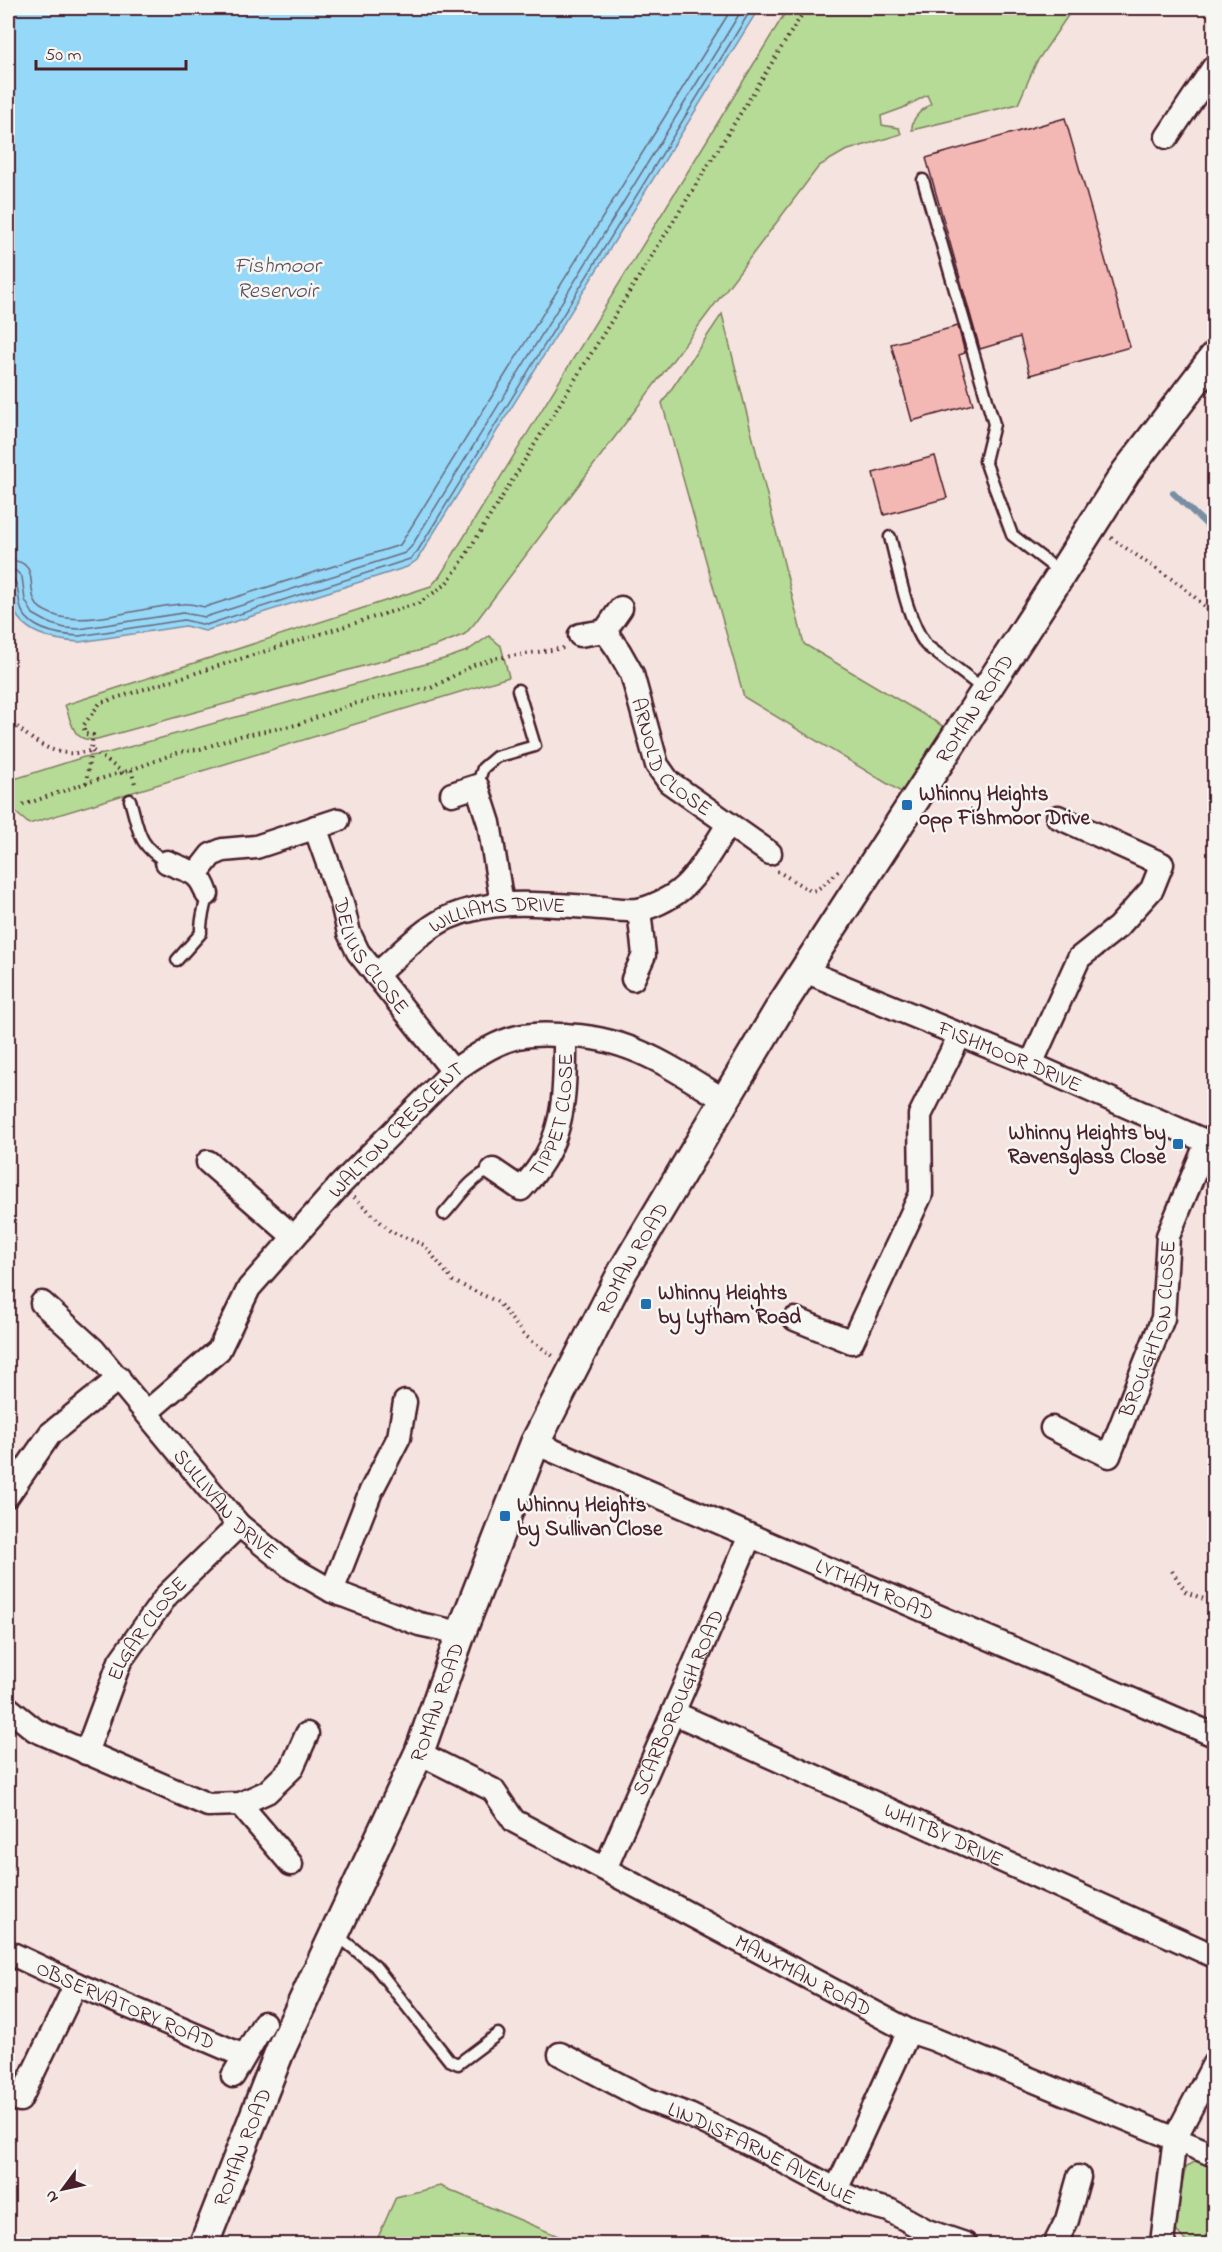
<svg xmlns="http://www.w3.org/2000/svg" width="1222" height="2252" viewBox="0 0 1222 2252" font-family="'Indie Flower',sans-serif">
<style>
.green{fill:#b5db96;stroke:#807d60;stroke-width:1.5}
.water{fill:#96d8f7;stroke:#788ea5;stroke-width:1.5}
.lines{fill:none;stroke-linecap:round;stroke-linejoin:round}
.shore{stroke:#68697d;stroke-width:1.5}
.stream{stroke:#788ea5;stroke-width:6}
.building{fill:#f3b8b3;stroke:#4a1f2b;stroke-width:1.5}
.service-casing{stroke:#4a1f2b;stroke-width:15}
.minor-casing{stroke:#4a1f2b;stroke-width:27}
.tertiary-casing{stroke:#4a1f2b;stroke-width:33}
.path{stroke:#4a1f2b;stroke-width:4;stroke-dasharray:1.5 4.5;stroke-linecap:butt}
.service{stroke:#f6f6f2;stroke-width:10}
.minor{stroke:#f6f6f2;stroke-width:22}
.tertiary{stroke:#f6f6f2;stroke-width:28}
.poi-dot{fill:#1f6fb2;stroke:#f6f6f2;stroke-width:2}
.labels{text-anchor:middle;stroke-width:5;stroke-linejoin:round;paint-order:stroke}
.street-label{font-size:21px;fill:#4a1f2b;stroke:#f6f6f2}
.poi-label{font-size:21px;font-weight:bold;fill:#4a1f2b;stroke:#f6f6f2;text-anchor:start}
.water-label{font-size:22px;font-style:italic;fill:#5d4d5e;stroke:#f6f6f2}
</style>
<rect width="100%" height="100%" fill="#f5e3df"/>
<filter id="ink" filterUnits="userSpaceOnUse"><feTurbulence type="fractalNoise" baseFrequency=".0167" numOctaves="2"/><feDisplacementMap in="SourceGraphic" scale="12" xChannelSelector="R" yChannelSelector="G"/><feConvolveMatrix kernelMatrix="1 2 1 2 8 2 1 2 1" color-interpolation-filters="sRGB"/></filter>
<g filter="url(#ink)">
<path class="green" d="M788,8H1073L1036,63L1018,104L912,130C911,117 922,110 931,104L927,95L903,108L881,116L882,125L899,128L901,134L845,151L819,166L474,624L465,634L436,646L97,739C73,744 72,723 65,705L431,586L440,576Z
M722,314L804,644L953,732L911,798L744,697L662,403Z
M489,636L501,646L509,677L29,824L8,806V781L84,757L104,754L447,658L467,651Z
M1201,2158L1214,2164V2244H1188L1171,2225L1186,2167Z
M440,2186L577,2244H375L396,2197Z"/>
<path class="water" d="M8,8H759L417,560L407,567L205,631L185,626L80,642C54,641 19,633 12,604C8,589 9,572 8,557Z"/>
<g class="lines">
<path class="shore" d="M8,560C42,561 25,589 37,605C42,611 51,614 57,616C91,626 146,606 182,604C190,603 198,606 205,607L400,545L732,8
M8,569L16,571L22,577L25,600L33,614L51,624L65,628L79,629L183,613L205,617L405,553L411,547L743,8
M8,577C22,579 16,603 23,613C34,631 60,635 79,636L184,620L206,625L410,559L417,552L752,8"/>
<path class="stream" d="M1173,493L1214,532"/>
</g>
<path class="building" d="M1065,118L1130,347L1030,375L1020,337L980,349L926,158Z
M958,326L965,353L959,355L973,404L912,421L891,344Z
M935,456L947,498L884,515L873,473Z"/>
<g class="lines">
<g class="service-casing">
<path id="service" d="M923,180L994,424L985,461L1012,535L1060,572
M890,537C899,570 906,618 926,645L986,691
M477,786L483,768L496,757L535,746L518,690
M130,800C139,830 137,845 167,862
M177,960L201,933C200,920 205,908 207,894
M444,1214C458,1199 472,1175 493,1170
M337,1935L375,1966L449,2060L458,2064L498,2034"/>
</g>
<g class="minor-casing">
<g id="minor">
<path d="M1167,137L1214,67"/>
<path id="s1" d="M605,631L619,651L632,674L657,765L669,782L770,853"/>
<path d="M580,635L605,631L621,608"/>
<path d="M452,794L477,786L489,823L502,904"/>
<path id="s2" d="M315,827L342,903L349,933L358,952L453,1071"/>
<path d="M167,862C188,872 199,869 207,894"/>
<path d="M197,873L211,855L223,850L256,847L338,820"/>
<path id="s3" d="M805,971L1031,1064L1214,1145"/>
<path id="s4" d="M376,975C398,956 420,931 447,918C495,896 551,905 601,908C613,909 626,911 638,910C650,908 669,899 679,891C700,874 713,847 728,825"/>
<path d="M633,979L644,955L639,910"/>
<path d="M1031,1064L1079,958L1118,927L1152,889L1162,864L1058,817"/>
<path d="M208,1162L294,1237"/>
<path id="s5" d="M493,1170L521,1189C527,1182 534,1175 539,1167C567,1128 565,1080 565,1035"/>
<path id="s6" d="M42,1303L94,1350L239,1525L292,1568L332,1591L419,1624L461,1633"/>
<path d="M795,1319L852,1342L921,1194L920,1115L960,1035"/>
<path id="s7" d="M147,1412L219,1350L249,1288L341,1184L453,1071C473,1058 495,1042 518,1037C532,1034 546,1034 560,1035C628,1036 669,1066 724,1100"/>
<path id="s8" d="M1052,1428L1109,1456L1163,1318L1168,1236L1207,1142"/>
<path id="s9" d="M535,1443L1214,1735"/>
<path d="M8,1495L50,1434L119,1378"/>
<path d="M332,1591L371,1491L399,1437L405,1402"/>
<path d="M8,1708L35,1730L208,1805L240,1804L267,1792L292,1768L307,1734"/>
<path id="s10" d="M674,1713L1214,1956"/>
<path id="s11" d="M86,1753L120,1661L167,1595L239,1525"/>
<path id="s12" d="M419,1753L493,1790L514,1821L909,2031L933,2039L1214,2155"/>
<path d="M240,1804L291,1864"/>
<path id="s13" d="M605,1869L750,1536"/>
<path id="s14" d="M8,1952L76,1984L244,2056"/>
<path id="s15" d="M560,2054L646,2099L689,2115L764,2151L848,2196L865,2204L889,2210L927,2231L965,2244"/>
<path d="M233,2076L264,2023"/>
<path d="M20,2100L76,1984"/>
<path d="M836,2190L909,2031"/>
<path d="M1055,2244L1067,2220L1079,2177"/>
<path d="M1164,2244L1162,2243L1175,2138L1214,2064"/>
</g>
</g>
<g class="tertiary-casing">
<g id="tertiary">
<path id="s16" d="M204,2244L279,2053L419,1753L461,1633L535,1443L623,1271L783,1003L1062,573L1126,472L1214,357"/>
</g>
</g>
<path class="path" d="M1111,538L1182,586L1207,608L1214,640
M8,719C34,742 56,761 92,750L124,773
M131,770L136,787
M86,783L93,735L86,734L83,726L100,703L419,603L445,585L459,566L806,8
M23,805L86,783L131,770L179,752L200,749L240,736L296,725L350,705L396,693L431,688L474,665L492,659L564,648
M777,871L811,891C822,890 830,876 840,870
M354,1197L390,1231L424,1245L453,1281L498,1302L524,1335L553,1356
M1172,1571L1186,1592L1214,1603"/>
<use href="#service" class="service"/>
<use href="#minor" class="minor"/>
<use href="#tertiary" class="tertiary"/>
</g>
</g>
<g class="poi-dot">
<rect x="901" y="799" width="12" height="12" rx="3"/>
<rect x="1172" y="1138" width="12" height="12" rx="3"/>
<rect x="640" y="1298" width="12" height="12" rx="3"/>
<rect x="499" y="1510" width="12" height="12" rx="3"/>
</g>
<g class="labels">
<g class="street-label">
<text dy="7" stroke="none"><textPath href="#s16" startOffset="1724">ROMAN ROAD</textPath></text>
<text dy="7" stroke="none"><textPath href="#s1" startOffset="146">ARNOLD CLOSE</textPath></text>
<text dy="7" stroke="none"><textPath href="#s4" startOffset="142">WILLIAMS DRIVE</textPath></text>
<text dy="7" stroke="none"><textPath href="#s2" startOffset="142">DELIUS CLOSE</textPath></text>
<text dy="7" stroke="none"><textPath href="#s3" startOffset="222">FISHMOOR DRIVE</textPath></text>
<text dy="7" stroke="none"><textPath href="#s5" startOffset="117">TIPPET CLOSE</textPath></text>
<text dy="7" stroke="none"><textPath href="#s7" startOffset="380">WALTON CRESCENT</textPath></text>
<text dy="7" stroke="none"><textPath href="#s16" startOffset="1076">ROMAN ROAD</textPath></text>
<text dy="7" stroke="none"><textPath href="#s8" startOffset="198">BROUGHTON CLOSE</textPath></text>
<text dy="7" stroke="none"><textPath href="#s6" startOffset="273">SULLIVAN DRIVE</textPath></text>
<text dy="7" stroke="none"><textPath href="#s9" startOffset="370">LYTHAM ROAD</textPath></text>
<text dy="7" stroke="none"><textPath href="#s11" startOffset="140">ELGAR CLOSE</textPath></text>
<text dy="7" stroke="none"><textPath href="#s13" startOffset="182">SCARBOROUGH ROAD</textPath></text>
<text dy="7" stroke="none"><textPath href="#s16" startOffset="590">ROMAN ROAD</textPath></text>
<text dy="7" stroke="none"><textPath href="#s10" startOffset="296">WHITBY DRIVE</textPath></text>
<text dy="7" stroke="none"><textPath href="#s12" startOffset="448">MANXMAN ROAD</textPath></text>
<text dy="7" stroke="none"><textPath href="#s14" startOffset="129">OBSERVATORY ROAD</textPath></text>
<text dy="7" stroke="none"><textPath href="#s16" startOffset="104">ROMAN ROAD</textPath></text>
<text dy="7" stroke="none"><textPath href="#s15" startOffset="225">LINDISFARNE AVENUE</textPath></text>
</g>
<g class="poi-label">
<text x="919" y="800">Whinny Heights<tspan x="919" dy="24">opp Fishmoor Drive</tspan></text>
<text x="1166" y="1139" text-anchor="end">Whinny Heights by<tspan x="1166" dy="24">Ravensglass Close</tspan></text>
<text x="658" y="1299">Whinny Heights<tspan x="658" dy="24">by Lytham Road</tspan></text>
<text x="517" y="1511">Whinny Heights<tspan x="517" dy="24">by Sullivan Close</tspan></text>
</g>
<g class="water-label">
<text x="277" y="272">Fishmoor<tspan x="277" dy="25">Reservoir</tspan></text>
</g>
</g>
<rect width="1222" height="2252" fill="none" stroke="#f6f6f2" stroke-width="30"/>
<rect x="15" y="15" width="1192" height="2222" fill="none" stroke="#4a1f2b" stroke-width="2" filter="url(#ink)"/>
<g transform="translate(63 2189) rotate(237)" stroke="#f6f6f2" stroke-width="4.5" paint-order="stroke">
<path d="M0-4.5L10 22L0 15L-10 22Z" fill="#4a1f2b"/>
<text y="-9" font-size="16" font-weight="bold" text-anchor="middle" fill="#4a1f2b">N</text>
</g>
<path d="M36 60v9h150v-9" fill="none" stroke="#4a1f2b" stroke-width="3"/>
<text x="45" y="60" font-size="18" fill="#4a1f2b" stroke="#f6f6f2" stroke-width="4.5" paint-order="stroke">50 m</text>
</svg>
